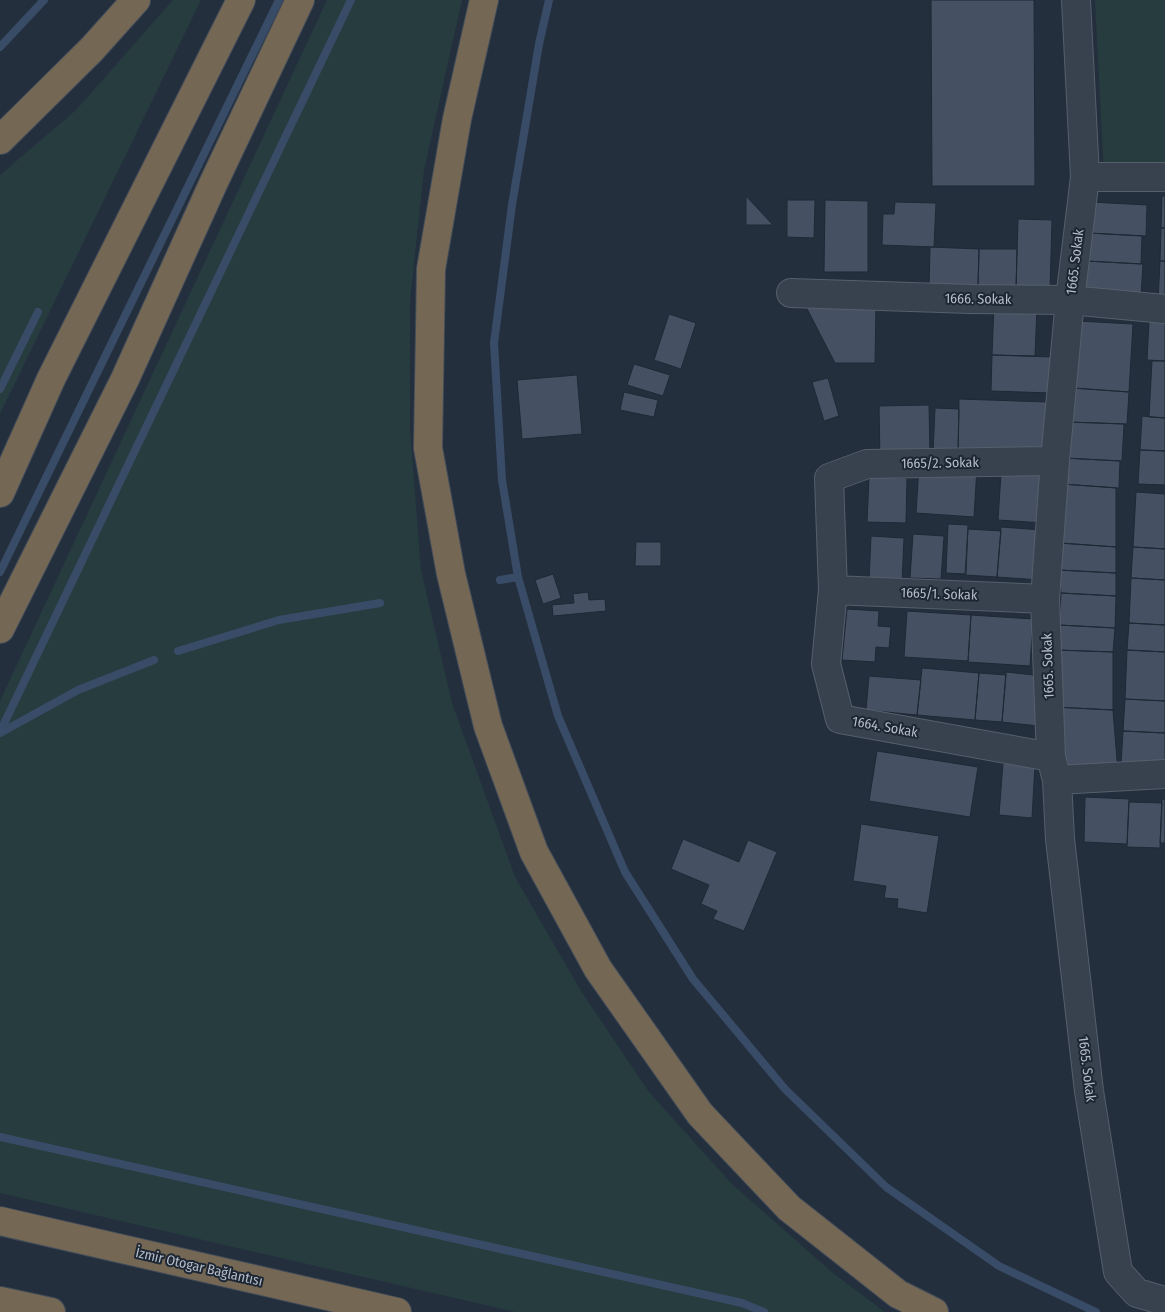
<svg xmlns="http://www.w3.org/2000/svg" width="1165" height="1312" viewBox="0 0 1165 1312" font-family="'Fira Sans Condensed',sans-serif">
<rect width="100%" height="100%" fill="#242f3e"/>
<!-- green -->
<path fill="#263c3f" d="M173 0H201L0 414V175L76 110Z
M327 0H462L424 170 410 301V430L421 570 452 703 515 877 581 991 649 1092 732 1184 833 1273 885 1312H515L0 1193V701Z
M1095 0H1165V171L1104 174Z"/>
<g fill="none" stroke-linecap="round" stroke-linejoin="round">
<!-- stream -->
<path stroke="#394c67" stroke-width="8" d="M549 0 539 44 512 205 494 343 502 480 518 577 558 716 625 872 693 979 785 1089 886 1187 999 1266 1096 1312
M0 47 44 0
M0 389 38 312
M0 572 279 0
M500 580 518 577
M178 651 279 620 380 603
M0 732 351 0
M0 733 78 690 154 660
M0 1137 742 1303 764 1312"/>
</g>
<!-- building -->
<path fill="#455162" stroke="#1f2835" d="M931 0H1034L1035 186H932Z
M746 196 773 225H746Z
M1162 196H1165V228H1161Z
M787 200H815L814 238 787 237Z
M825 200 868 201V272H824Z
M895 202 936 203 934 247 882 245 883 214H894Z
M1090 202 1147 205 1146 236 1088 233Z
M1018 219 1052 220 1050 291 1016 290Z
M1161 228H1165V261H1160Z
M1088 233 1142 236 1141 264 1086 261Z
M930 247 979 249 978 289 929 288Z
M979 249H1017L1016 290 978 289Z
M1086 261 1143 264 1141 297 1085 295Z
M1160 261H1165V301H1158Z
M803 301 876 302 875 363H835Z
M994 305 1037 306 1035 356 992 355Z
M669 314 696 323 681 369 654 360Z
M1077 321 1133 324 1129 392 1073 388Z
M1149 321 1165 322V361L1147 360Z
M992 355 1052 357 1051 393 991 391Z
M1152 361H1165V418L1149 417Z
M634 364 670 375 663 396 627 385Z
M577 375 582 434 522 439 517 380Z
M828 378 839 416 824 421 812 382Z
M1073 388 1129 392 1127 424 1068 422Z
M624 392 658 400 654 417 620 410Z
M959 399 1047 402 1045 456 958 453Z
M929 405 930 458 880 459 879 406Z
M935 408 959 409 958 453H933Z
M1142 416 1165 418V451L1140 450Z
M1068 422 1124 424 1122 461 1064 458Z
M1140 450 1165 451V485L1138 484Z
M1064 458 1120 461 1119 488 1062 484Z
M919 465 977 468 974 517 916 513Z
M1001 473 1047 476 1044 523 998 520Z
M869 477 907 478 906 523 867 522Z
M1062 484 1116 488V547L1060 543Z
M1136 492 1165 494V549L1133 547Z
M948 524 968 525 966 574 946 573Z
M1001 527 1043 530 1040 580 997 577Z
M968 529 1001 531 997 577 965 575Z
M913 534 944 536 941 579 910 578Z
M871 536 904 538 902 584 869 582Z
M636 542H661V566H635Z
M1060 543 1116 547V573L1059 570Z
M1133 547 1165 549V580L1131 578Z
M1059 570 1116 573V596L1061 593Z
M553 574 561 598 543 604 535 580Z
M1131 578 1165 580V625L1129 623Z
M588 592 589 600 605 599 606 611 553 616 552 605 574 603 573 594Z
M1061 593 1116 596 1115 628 1059 625Z
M847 609 879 611 878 626 891 627 889 648 876 647 875 662 842 660Z
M907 611 971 615 968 661 904 657Z
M971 615 1033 619 1030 666 968 662Z
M1129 623 1165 625V652L1127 650Z
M1059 625 1115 628 1113 652 1057 650Z
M1057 650 1113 652V710L1054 707Z
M1127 650 1165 652V701L1125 699Z
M922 668 979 673 975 720 917 715Z
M1006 672 1043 676 1038 726 1002 722Z
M979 673 1006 675 1002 722 975 720Z
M869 676 921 680 917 715 866 710Z
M1125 699 1165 701V733L1123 731Z
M1054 707 1113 710 1118 772 1060 770Z
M1123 731 1165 733V767L1121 764Z
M877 751 978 767 970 817 869 801Z
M1003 763 1035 765 1032 818 999 815Z
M1085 797 1129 799 1127 844 1084 842Z
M1162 799H1165V843H1160Z
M1129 802 1162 803 1160 848 1127 847Z
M861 824 939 836 927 913 897 908 898 899 884 898 886 886 853 881Z
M683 839 739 862 748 840 777 852 744 931 713 919 717 911 701 904 709 885 671 869Z"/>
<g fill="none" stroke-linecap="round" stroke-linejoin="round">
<defs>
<path id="minor" d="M1076 0 1085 177 1070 300 1055 461 1045 599 1051 757 1057 780 1060 839 1089 1091 1118 1272 1137 1293 1165 1301
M1085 177H1165
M791 293 971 299 1070 300 1165 309
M833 590 1045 599
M1051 757 840 719 826 664 833 590 829 478 867 464 1055 461
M1057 780 1165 774"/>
<path id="motorway" d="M484 0 457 119 431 269 428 448 451 574 488 726 534 852 598 969 700 1114 789 1208 898 1294 934 1312
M0 140 92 49 136 0
M0 493 51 379 241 0
M0 629 125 379 213 184 300 0
M0 1221 397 1312
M0 1301 51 1312"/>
</defs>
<!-- minor casing -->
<use href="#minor" stroke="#565f6c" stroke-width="30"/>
<!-- motorway casing -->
<use href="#motorway" stroke="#434c59" stroke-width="30"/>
<!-- minor -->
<use href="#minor" stroke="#38414e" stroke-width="28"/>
<!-- motorway -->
<use href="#motorway" stroke="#746855" stroke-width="28"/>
</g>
<g text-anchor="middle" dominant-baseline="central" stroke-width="4" stroke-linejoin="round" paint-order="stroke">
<!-- street labels -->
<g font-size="14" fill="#b4bcc9" stroke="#1d2633">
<text transform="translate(1075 262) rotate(-83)">1665. Sokak</text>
<text transform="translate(978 299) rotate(1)">1666. Sokak</text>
<text transform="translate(940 463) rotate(-1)">1665/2. Sokak</text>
<text transform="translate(939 594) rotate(2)">1665/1. Sokak</text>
<text transform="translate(1048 666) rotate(-92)">1665. Sokak</text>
<text transform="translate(885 727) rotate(10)">1664. Sokak</text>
<text transform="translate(1087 1069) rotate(83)">1665. Sokak</text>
<text transform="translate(199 1267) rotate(13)">İzmir Otogar Bağlantısı</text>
</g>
</g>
</svg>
